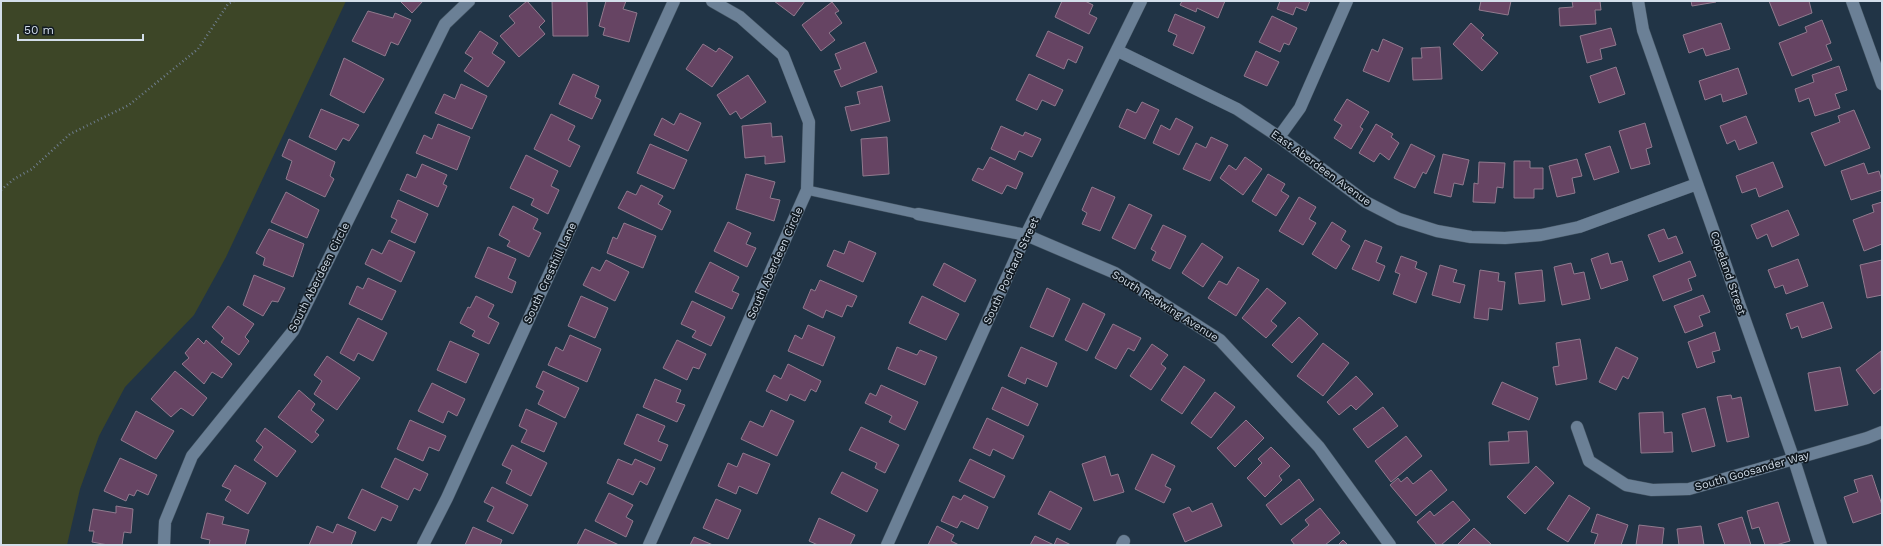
<svg xmlns="http://www.w3.org/2000/svg" width="1883" height="546" viewBox="0 0 1883 546" font-family="'Work Sans',sans-serif">
<rect width="100%" height="100%" fill="#213446"/>
<!-- green -->
<path fill="#3d4627" d="M1 1H346L226 257 194 315 125 387 99 436 80 489 67 545H1Z"/>
<!-- building -->
<path fill="#664463" stroke="#917a8e" d="M400 1H423L412 13Z
M527 1 545 21 539 27 545 34 519 57 500 36 515 23 509 16Z
M552 1H587L588 36H553Z
M606 1H626L623 9 637 13 629 42 603 35 605 28 599 26Z
M774 1H805L794 16Z
M1062 1H1085L1093 5 1089 14 1097 18 1089 34 1055 17Z
M1182 1H1225L1218 18 1197 8 1196 12 1180 5Z
M1280 1H1310L1306 11 1296 7 1293 15 1277 9Z
M1481 1H1511L1508 15 1479 10Z
M1572 1H1600L1601 10H1595L1596 24 1560 26 1559 8 1573 7Z
M1691 1H1715L1716 2 1692 6Z
M1769 1H1809L1812 13 1779 26Z
M832 2 839 11 835 13 842 23 829 33 835 40 821 51 802 25Z
M368 11 393 18 395 13 411 20 398 45 391 42 385 56 352 41Z
M1175 14 1205 27 1193 54 1173 45 1177 35 1168 31Z
M1272 16 1297 28 1289 45 1284 43 1280 52 1259 42Z
M1822 20 1831 43 1826 45 1832 60 1792 76 1779 43 1807 32 1805 27Z
M1471 23 1484 35 1481 38 1498 53 1482 71 1453 44Z
M1721 23 1730 49 1706 56 1703 48 1689 53 1683 35Z
M1611 28 1616 45 1600 49 1602 59 1587 63 1580 36Z
M480 31 498 43 492 53 505 62 488 87 464 71 473 58 465 53Z
M1048 31 1083 47 1076 63 1068 59 1064 69 1036 56Z
M1383 39 1403 48 1389 82 1363 71 1372 49 1378 52Z
M865 42 877 72 841 87 834 71 841 69 835 54Z
M703 44 716 52 719 48 733 57 712 87 686 69Z
M1440 47 1442 79 1413 80 1412 58H1422L1421 48Z
M1256 51 1279 62 1267 86 1244 76Z
M344 58 384 79 364 113 330 95Z
M1839 66 1847 90 1835 94 1840 108 1815 116 1809 98 1799 102 1795 89 1814 82 1812 75Z
M1616 67 1625 94 1599 103 1590 76Z
M1738 68 1747 94 1723 102 1721 94 1705 100 1699 81Z
M573 74 599 86 595 97 601 100 592 119 559 104Z
M1029 74 1063 90 1055 106 1042 100 1037 110 1016 100Z
M748 75 766 102 741 119 736 111 730 115 717 95Z
M461 84 487 96 472 129 435 113 444 94 455 99Z
M882 86 890 121 851 131 845 107 860 104 857 92Z
M1347 99 1369 112 1360 127 1363 129 1351 149 1334 138 1342 125 1334 120Z
M1142 102 1159 110 1145 139 1119 127 1127 109 1136 113Z
M321 109 359 125 349 141 343 138 336 150 309 137Z
M1854 110 1870 148 1825 166 1811 133 1840 122 1838 116Z
M680 113 701 123 688 151 654 135 662 118 674 125Z
M551 114 575 126 568 140 580 146 570 167 534 149Z
M1746 116 1757 143 1739 150 1735 140 1727 144 1720 126Z
M1176 118 1193 127 1179 155 1153 143 1161 125 1170 130Z
M771 123 772 137 782 136 785 162 765 164V156L745 158 742 126Z
M1645 123 1652 147 1646 149 1650 164 1631 169 1619 131Z
M438 124 470 137 457 170 416 153 424 135 432 139Z
M1376 124 1393 134 1391 137 1399 143 1389 160 1380 153 1374 162 1359 153Z
M1001 126 1023 136 1025 132 1041 139 1032 157 1019 151 1015 160 991 149Z
M887 137 889 174 863 176 861 139Z
M1211 137 1228 145 1210 181 1183 169 1196 143 1206 148Z
M289 139 335 162 330 176 334 179 325 197 286 179 292 161 282 156Z
M650 144 687 160 674 189 637 173Z
M1411 144 1435 156 1426 174 1423 172 1415 188 1394 178Z
M1610 146 1619 172 1594 180 1585 154Z
M1443 154 1469 160 1463 185 1454 183 1451 197 1434 193Z
M526 155 558 171 551 186 559 190 548 214 531 205 534 199 510 188Z
M990 157 1023 173 1016 189 1007 185 1002 194 972 180 978 168 983 170Z
M1245 157 1262 169 1243 195 1220 178 1229 165 1236 170Z
M1577 159 1582 176 1572 178 1575 193 1557 197 1549 166Z
M1514 161H1530V168H1543V189H1534V198H1514Z
M1479 162 1505 163 1503 188 1497 187 1495 203 1473 202 1474 183 1478 184Z
M1773 162 1783 187 1759 197 1756 188 1742 193 1736 176Z
M1864 163 1868 174 1879 171 1882 181V190L1851 200 1841 171Z
M422 164 447 175 443 184 447 186 438 207 400 190 407 174 416 178Z
M746 174 775 182 770 198 780 200 774 221 736 209Z
M1268 174 1285 184 1281 191 1289 196 1276 216 1252 201Z
M641 185 663 196 658 204 671 211 662 230 618 208 627 191 636 195Z
M1092 187 1115 197 1100 231 1082 224 1087 213 1082 210Z
M286 192 319 210 307 238 271 222Z
M1299 197 1316 207 1309 219 1316 223 1303 245 1279 231Z
M398 200 428 214 415 243 391 232 397 220 391 217Z
M1882 202V244L1864 251 1853 220 1874 212 1872 205Z
M1129 204 1152 215 1135 249 1112 238Z
M513 206 538 219 533 229 541 233 529 257 507 246 510 241 499 235Z
M1788 210 1799 235 1772 247 1767 234 1757 239 1751 225Z
M728 222 751 233 746 244 756 248 747 267 714 251Z
M1332 222 1346 231 1341 240 1350 246 1336 269 1312 254Z
M624 223 656 236 643 268 607 253 613 237 617 239Z
M1163 225 1186 236 1170 269 1152 260 1156 252 1151 249Z
M269 229 304 244 293 277 263 265 265 258 256 253Z
M1664 229 1668 239 1676 236 1683 253 1659 262 1648 235Z
M389 240 415 252 401 282 365 264 372 249 382 254Z
M1365 240 1382 247 1376 262 1385 266 1379 281 1352 269Z
M849 241 876 253 863 282 827 266 834 250 844 254Z
M1202 243 1223 257 1203 287 1182 273Z
M488 247 516 259 508 278 516 282 512 293 475 277Z
M1608 253 1611 264 1622 261 1628 280 1601 289 1591 259Z
M1401 256 1417 262 1415 268 1427 273 1416 303 1393 294 1400 274 1395 272Z
M1798 259 1808 286 1786 294 1783 285 1775 288 1768 270Z
M606 260 629 272 615 301 583 285 592 267 600 271Z
M1882 260V295L1867 298 1860 265Z
M1690 261 1696 276 1688 279 1692 290 1663 301 1653 276Z
M710 262 739 277 732 291 739 294 732 309 695 292Z
M944 263 976 280 965 302 933 285Z
M1571 263 1574 274 1584 272 1590 299 1562 305 1554 267Z
M1440 265 1457 270 1453 282 1465 285 1460 303 1432 295Z
M1238 267 1259 280 1236 316 1208 298 1219 281 1227 285Z
M1480 270 1499 273 1498 281 1505 282 1502 310 1489 308 1488 320 1474 318Z
M1542 270 1545 301 1519 304 1515 273Z
M254 275 285 288 278 302 272 301 263 316 243 305Z
M368 278 396 291 382 320 349 304 357 286 363 289Z
M820 280 857 296 852 307 847 305 842 317 826 310 823 318 803 308 811 289 815 291Z
M1047 288 1070 299 1053 337 1030 327Z
M1267 288 1286 303 1271 321 1277 326 1266 338 1242 318Z
M1703 295 1710 312 1699 316 1703 326 1685 333 1674 306Z
M476 296 494 305 488 317 499 323 489 344 472 336 475 331 460 323 468 307 470 308Z
M581 296 608 308 595 338 568 326Z
M922 296 959 314 946 340 909 323Z
M692 301 725 317 711 346 692 337 696 331 681 324Z
M1823 302 1832 328 1802 338 1798 326 1791 329 1786 314Z
M1083 303 1105 314 1087 351 1065 340Z
M228 306 254 324 245 337 249 341 239 355 221 342 224 338 212 327Z
M1299 317 1318 334 1292 363 1272 345Z
M358 318 387 333 373 361 358 353 354 361 340 353Z
M1113 324 1141 338 1134 351 1128 348 1116 369 1095 358Z
M808 325 835 337 823 366 788 351 795 335 802 339Z
M1715 332 1720 350 1712 352 1715 362 1697 368 1688 342Z
M570 335 601 349 587 382 548 365 556 347 563 351Z
M198 338 204 344 206 340 232 364 222 378 212 372 204 384 182 364 189 358 185 353Z
M1580 339 1587 379 1556 385 1553 367 1559 366 1556 343Z
M677 340 706 354 699 369 693 367 687 380 663 368Z
M450 341 479 354 466 383 437 370Z
M1323 343 1349 363 1323 396 1297 376Z
M1152 344 1168 355 1161 364 1166 368 1151 390 1130 376Z
M897 347 917 355 920 350 937 357 925 385 888 369Z
M1021 347 1057 363 1047 387 1027 378 1025 384 1008 376Z
M1616 347 1638 358 1628 379 1623 376 1616 390 1599 382Z
M1881 351 1882 388 1874 394 1856 370Z
M327 356 360 378 337 410 314 394 322 381 314 375Z
M788 364 821 381 816 392 811 389 805 401 790 394 787 401 766 391 774 375 781 379Z
M1184 366 1205 380 1182 414 1161 400Z
M1840 367 1848 405 1815 411 1808 373Z
M175 371 207 398 193 416 181 408 171 417 151 399Z
M543 371 579 388 565 418 538 404 544 391 536 387Z
M1356 376 1373 394 1356 410 1351 405 1339 415 1327 402Z
M655 379 681 390 676 402 685 405 677 422 643 407Z
M1502 382 1538 398 1529 420 1492 404Z
M432 383 465 399 457 416 448 411 443 423 418 411Z
M881 385 918 402 905 430 889 422 892 416 865 403 870 393 876 396Z
M1002 387 1038 404 1028 426 992 409Z
M299 390 315 404 311 410 324 420 315 432 319 435 312 443 278 417Z
M1215 392 1235 407 1211 438 1191 423Z
M1731 395 1732 399 1741 397 1749 437 1727 442 1717 397Z
M1383 407 1398 426 1368 448 1353 429Z
M1705 408 1715 446 1692 452 1682 414Z
M526 409 557 423 544 452 521 442 527 430 519 426Z
M771 410 794 421 777 456 741 439 750 421 763 427Z
M136 411 174 431 156 459 121 440Z
M1663 412 1664 433 1672 432 1673 452 1641 453 1639 413Z
M637 414 665 426 658 441 668 445 661 461 624 444Z
M987 418 1024 436 1013 459 993 449 990 456 973 448Z
M410 420 446 436 439 451 429 447 423 461 397 449Z
M1246 420 1264 438 1235 467 1217 448Z
M861 427 899 445 885 473 875 468 877 463 849 450Z
M265 428 296 451 277 477 254 460 263 447 256 441Z
M1527 431 1529 463 1490 465 1489 442 1509 441 1508 432Z
M1406 436 1422 456 1391 482 1375 461Z
M512 445 547 463 531 496 506 483 512 470 502 465Z
M1271 447 1290 466 1279 476 1282 480 1265 497 1247 478 1262 463 1258 459Z
M743 453 770 464 757 494 739 486 736 494 718 486 728 463 737 467Z
M1152 454 1175 466 1165 486 1171 489 1164 503 1135 489Z
M1105 456 1111 476 1118 474 1124 492 1094 501 1082 464Z
M120 458 157 475 148 495 137 490 134 496 129 494 126 501 104 491Z
M395 458 428 474 420 491 414 488 408 500 381 487Z
M618 459 632 465 635 459 655 468 647 485 640 481 633 495 607 483Z
M970 459 1005 476 994 498 959 481Z
M235 465 266 483 248 514 225 500 231 490 222 486Z
M1536 466 1554 483 1525 514 1507 497Z
M1431 470 1447 490 1416 516 1390 485 1398 478 1401 482 1407 477 1413 484Z
M842 472 878 490 867 512 831 493Z
M1872 475 1882 505V513L1853 523 1844 497 1858 492 1854 480Z
M1299 479 1314 500 1281 525 1266 505Z
M492 487 528 505 513 534 487 521 494 507 484 502Z
M362 489 398 506 391 521 382 517 375 531 348 518Z
M1050 491 1082 508 1070 530 1038 514Z
M609 493 633 505 626 517 633 521 626 537 595 521Z
M964 495 988 507 978 529 961 521 957 528 941 521 953 496 961 500Z
M1569 495 1590 508 1568 542 1547 529Z
M716 499 741 510 728 539 703 528Z
M1453 501 1470 520 1441 545H1437L1417 522 1430 511 1434 516Z
M1778 502 1790 541 1776 545H1765L1759 527 1752 529 1747 511Z
M1212 503 1222 526 1185 542 1173 514 1189 507 1192 512Z
M116 506 133 509 131 533 124 532 122 545H108L92 542 94 531H89L93 509 116 513Z
M1320 508 1340 533 1325 545H1295L1291 540 1309 525 1305 520Z
M207 513 224 517 222 524 249 530 245 545H209L210 540 201 538Z
M1597 514 1628 525 1621 545H1594L1598 534 1591 532Z
M1742 517 1751 545H1725L1718 524Z
M819 518 855 535 850 545H818L809 541Z
M337 524 356 532 351 545H309L317 526 333 533Z
M1639 525 1664 528 1662 545H1636Z
M937 526 954 535 951 541 959 545H928Z
M1701 526 1704 545H1679L1677 529Z
M473 527 502 540 500 545H465Z
M1474 528 1492 545H1457Z
M585 529 619 545H577Z
M1035 536 1054 545H1030Z
M694 537 713 545H690Z
M1057 538 1071 545H1054Z
M1343 540 1348 545H1338Z"/>
<g fill="none" stroke-linecap="round" stroke-linejoin="round">
<defs>
<path id="lane" d="M807 190 918 214"/>
<path id="street" d="M1638 1 1643 30 1794 460 1821 545
M1852 1 1882 84
M1118 51 1237 109 1279 137 1366 202 1399 219 1437 231 1471 237 1505 238 1541 235 1579 227 1697 184
M1279 137 1300 108 1347 1
M918 214 1026 235 1115 273 1220 340 1319 447 1390 545
M1577 427 1589 461 1626 485 1652 490 1689 489 1867 438 1882 432
M164 545 165 522 192 456 293 331 445 24 469 1
M423 545 447 498 674 1
M649 545 807 190 809 122 783 55 740 17 712 1
M887 545 1026 235 1141 1
M1122 545 1124 541"/>
</defs>
<!-- lane casing -->
<use href="#lane" stroke="#425261" stroke-width="10"/>
<!-- street casing -->
<use href="#street" stroke="#425261" stroke-width="13"/>
<!-- path -->
<path stroke="#6f7e8e" stroke-width="2.5" stroke-dasharray="1 3" stroke-linecap="butt" d="M1 190 14 179 32 169 70 134 129 105 198 49 228 4 234 1"/>
<!-- lane -->
<use href="#lane" stroke="#6b8096" stroke-width="9"/>
<!-- street -->
<use href="#street" stroke="#6b8096" stroke-width="12"/>
</g>
<g text-anchor="middle" dominant-baseline="central" stroke-width="3.5" stroke-linejoin="round" paint-order="stroke">
<!-- street labels -->
<g font-size="11" fill="#d3deea" stroke="#121b23">
<text transform="translate(1321 168) rotate(36)">East Aberdeen Avenue</text>
<text transform="translate(775 263) rotate(-66)">South Aberdeen Circle</text>
<text transform="translate(1011 271) rotate(-65)">South Pochard Street</text>
<text transform="translate(550 273) rotate(-65)">South Cresthill Lane</text>
<text transform="translate(1728 273) rotate(71)">Copeland Street</text>
<text transform="translate(319 277) rotate(-63)">South Aberdeen Circle</text>
<text transform="translate(1165 306) rotate(32)">South Redwing Avenue</text>
<text transform="translate(1752 471) rotate(-16)">South Goosander Way</text>
</g>
</g>
<!-- border -->
<rect width="1883" height="546" fill="none" stroke="#d3deea" stroke-width="4"/>
<!-- scale -->
<path d="M18 34v6h125v-6" fill="none" stroke="#d3deea" stroke-width="2"/>
<text x="24" y="34" font-size="12" fill="#d3deea" stroke="#121b23" stroke-width="3" paint-order="stroke">50 m</text>
</svg>
